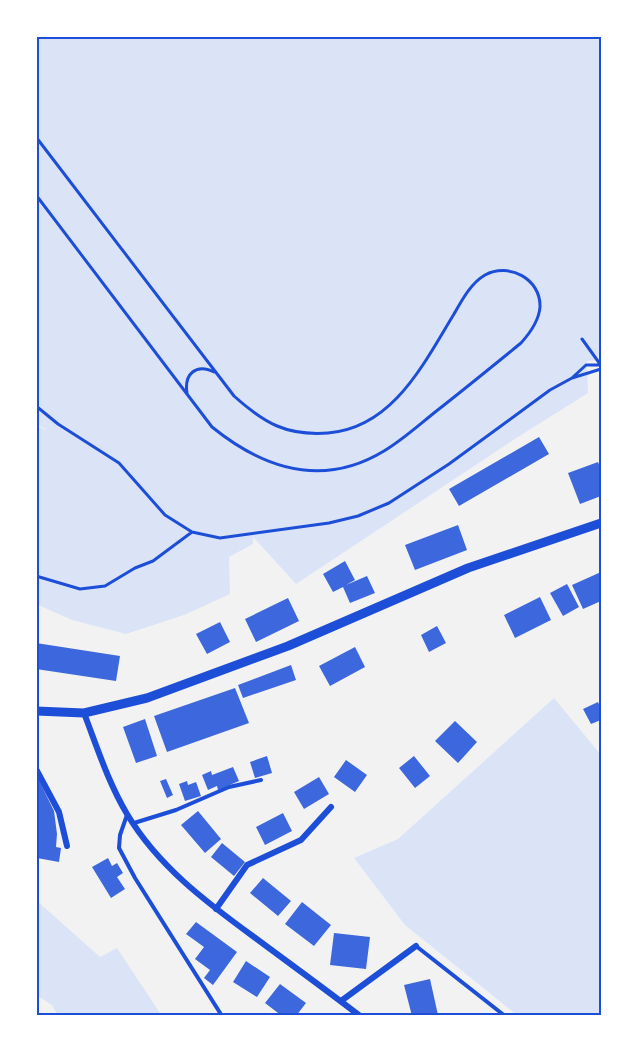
<svg xmlns="http://www.w3.org/2000/svg" width="637" height="1052" viewBox="0 0 637 1052" font-family="'Noto Sans',sans-serif">
<rect width="100%" height="100%" fill="#f2f2f2"/>
<!-- green -->
<path fill="#dbe4f7" d="M36 36H601V360L587 361 588 393 518 437 296 584 253 537V544L229 557 230 594 184 615 126 634 72 620 36 604V426L47 430 36 424Z
M554 698 601 755V1016H518L405 925 354 858 398 839Z
M36 900 100 957 117 948 162 1016H58L52 1005 36 995Z"/>
<!-- building -->
<path fill="#3d67dc" d="M539 437 549 454 459 506 449 489Z
M598 462 601 470V496L580 504 568 473Z
M458 525 467 550 415 570 405 545Z
M345 561 355 580 346 585 367 576 375 593 350 603 343 587 333 592 323 574Z
M601 572V601L583 609 572 585Z
M567 584 579 607 563 616 550 593Z
M540 597 551 620 515 638 504 615Z
M288 598 299 621 256 642 245 619Z
M220 622 230 642 207 654 196 634Z
M437 626 446 643 429 652 421 635Z
M36 643 120 656 116 681 36 669Z
M355 647 365 667 330 686 319 666Z
M291 665 296 680 243 698 238 685Z
M235 688 249 723 167 752 154 716Z
M598 702 601 709V720L591 724 583 709Z
M145 719 157 756 136 763 123 727Z
M455 721 477 742 458 763 435 741Z
M267 756 272 773 255 778 250 762Z
M414 756 430 776 415 788 399 768Z
M346 760 367 775 355 792 334 777Z
M233 767 239 781 218 790 217 786 208 790 202 775 211 771 212 775Z
M36 774 54 811 57 834 56 847 61 848 59 862 37 858 39 844H36Z
M319 777 329 794 304 809 294 792Z
M166 779 173 795 167 798 160 781Z
M187 781 188 785 196 782 201 796 185 801 179 784Z
M198 811 221 839 205 853 181 825Z
M283 813 292 831 265 845 256 827Z
M222 843 245 862 234 876 211 857Z
M108 858 112 866 117 863 123 873 117 877 125 889 111 898 92 867Z
M263 878 291 901 278 916 250 893Z
M302 902 331 925 314 946 285 924Z
M196 922 237 952 213 985 204 978 210 970 195 959 204 947 186 934Z
M334 933 370 937 366 969 330 965Z
M246 961 270 977 257 997 233 982Z
M430 979 438 1015 412 1016 404 985Z
M280 984 306 1003 296 1016H282L265 1003Z"/>
<g fill="none" stroke-linecap="round" stroke-linejoin="round">
<!-- path -->
<path stroke="#1d4ed8" stroke-width="3" d="M36 137 234 396C264 423 286 436 328 433 393 428 424 363 454 314 462 300 471 283 485 275 509 262 541 279 540 307 539 321 530 333 521 343 494 365 467 387 439 409 421 423 404 439 384 451 323 488 264 469 212 427L36 195
M582 339 600 364
M573 377 586 365H600
M187 393C184 374 196 363 214 372
M36 406 58 424 119 463 165 515 192 532 220 538 329 523 358 516 389 503 449 464 550 390 572 378 601 369
M36 576 80 589 105 586 135 568 153 561 192 532"/>
<!-- service -->
<path stroke="#1d4ed8" stroke-width="4" d="M127 815 120 835 119 848 135 878 222 1016
M134 823 176 810 229 787 261 780
M416 946 505 1016"/>
<!-- minor -->
<path stroke="#1d4ed8" stroke-width="6" d="M84 713C97 747 108 782 127 814 158 866 206 902 254 937 289 963 325 989 360 1016
M36 769 59 812 67 846
M216 909 247 865 301 840 331 807
M341 1001 416 946"/>
<!-- tertiary -->
<path stroke="#1d4ed8" stroke-width="9" d="M36 711 84 713 147 698 288 646 468 568 601 523"/>
</g>
<!-- border -->
<rect width="637" height="1052" fill="none" stroke="#ffffff" stroke-width="75"/>
<rect x="38" y="38" width="562" height="976" fill="none" stroke="#1d4ed8" stroke-width="2"/>
</svg>
